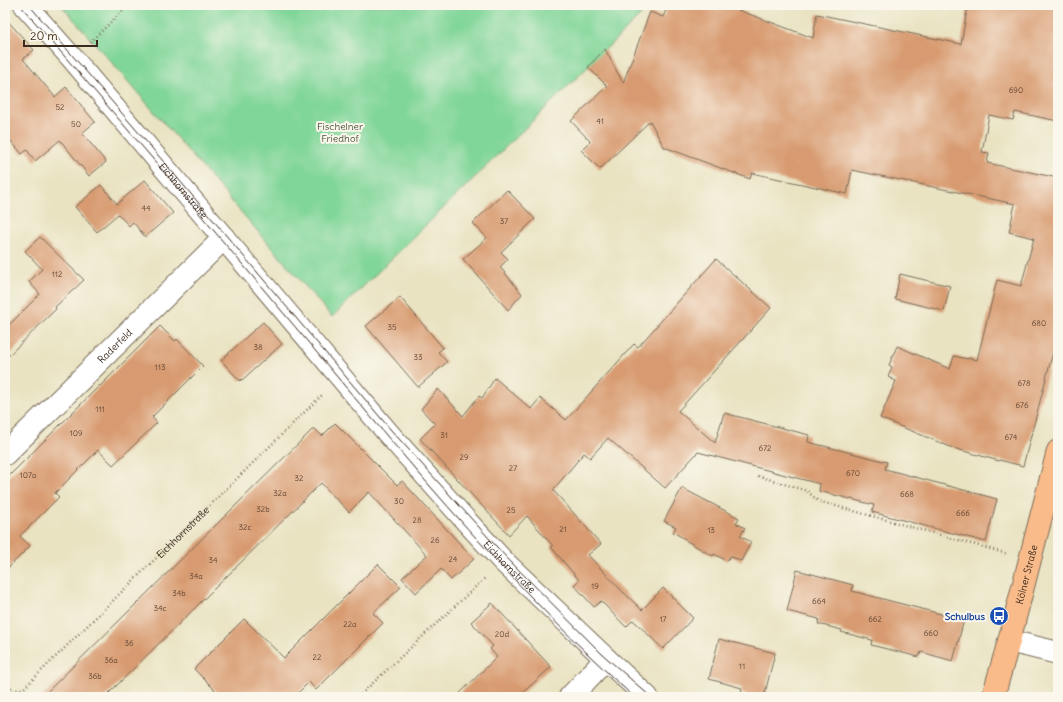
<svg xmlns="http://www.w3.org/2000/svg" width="1063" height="702" viewBox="0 0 1063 702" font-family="Delius,sans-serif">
<rect width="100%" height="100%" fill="#fbf7ec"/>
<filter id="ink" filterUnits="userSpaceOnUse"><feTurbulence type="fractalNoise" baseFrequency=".025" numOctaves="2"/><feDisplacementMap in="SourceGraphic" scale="8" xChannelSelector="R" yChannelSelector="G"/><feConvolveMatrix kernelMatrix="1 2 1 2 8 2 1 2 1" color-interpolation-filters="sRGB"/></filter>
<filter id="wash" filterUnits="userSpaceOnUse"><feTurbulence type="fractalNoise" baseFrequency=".012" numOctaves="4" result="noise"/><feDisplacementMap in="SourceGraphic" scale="16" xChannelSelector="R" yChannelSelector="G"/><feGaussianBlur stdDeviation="0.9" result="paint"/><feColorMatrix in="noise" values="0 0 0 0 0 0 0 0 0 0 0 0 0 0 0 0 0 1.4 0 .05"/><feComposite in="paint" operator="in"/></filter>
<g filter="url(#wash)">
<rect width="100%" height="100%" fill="#e9e3c2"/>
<!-- green -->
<path fill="#80d699" stroke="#5e805c" d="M61 5H651L332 317 92 40Z"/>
<g id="blocks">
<!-- building -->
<path fill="#d89b71" d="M668 5H725L813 38 817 14 961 44 968 5H1058V121L1015 112 1013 120 989 115 982 152 989 153 987 163 1058 178V333L1023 466 999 460V461L953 448 880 418 896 381 888 377 892 367 889 365 897 346 950 369 954 356 968 359V358L977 360 997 280 1021 286 1034 238 1009 232 1015 204 852 170 847 194 752 173 750 179 664 147 650 121 600 169 581 150 590 141 571 121 607 86 588 67 605 49 623 83 650 12 663 17Z
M5 18 34 50 23 59 55 97 66 87 95 122 82 133 106 162 89 176 60 140 35 161 27 150 22 154 5 134Z
M145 180 173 213 145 237 133 222 129 226 118 214 97 232 75 207 101 185 117 204Z
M507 190 535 219 501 252 508 259 500 267 522 294 508 310 463 259 487 238 473 223Z
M40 237 84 280 55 307 56 309 5 359V329L40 294 29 282 42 269 25 251Z
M716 259 771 308 678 411 715 443 724 413 809 435 808 442 887 462 885 469 997 499 986 542 872 512 874 505 819 491 820 484 698 452 665 488 608 438 590 458 584 453 553 490 601 544 588 555 621 590 642 610 663 588 693 618 663 649 633 620 626 627 601 601 594 607 574 585 579 580 551 547 553 546 527 516 509 535 420 439 435 424 421 409 438 389 463 416 479 396 482 398 495 378 531 409 540 398 566 420 634 344 638 347Z
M900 274 950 286 944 311 895 299Z
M400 297 443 348 438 352 447 362 418 387 366 326Z
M263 322 282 344 242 380 241 379 240 381 221 360Z
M160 326 175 341 177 339 203 366 152 417 157 423 113 465 98 450 55 493 59 497 20 536 30 546 5 571V480L100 385V386Z
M335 423 397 485 402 481 474 559 451 580 441 569 416 593 402 578 427 555 369 492 349 512 321 483 105 697H42L314 428 322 436Z
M682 488 739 518 736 523 745 528 740 536 751 542 741 561 730 556 727 561 714 554 713 556 685 540V539L673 532 676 527 664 521Z
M378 564 401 587 373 613 383 623 316 690 309 682 294 697H222L194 669 244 619 284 658Z
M797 570 853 585 852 591 964 620 953 661 921 652 919 657 871 645 872 640 841 632 842 630 818 624 819 619 787 611Z
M492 603 551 667 518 697H456L497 657 490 649 493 646 471 622Z
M719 639 775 653 764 697H757L741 693 742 688 709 679Z"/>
</g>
</g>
<g filter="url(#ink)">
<use href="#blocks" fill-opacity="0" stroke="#786b57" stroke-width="1"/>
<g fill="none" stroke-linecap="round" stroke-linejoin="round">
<defs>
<g id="minor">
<path id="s2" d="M25 5 72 58 388 433 468 523 503 561 606 659 647 697"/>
<path id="s3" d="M5 454 224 238"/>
<path d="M1009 641 1058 653"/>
<path d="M570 697 606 659"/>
</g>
<g id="major">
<path id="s4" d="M993 697 1009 641 1058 451"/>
</g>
</defs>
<!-- minor casing -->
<use href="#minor" stroke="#786b57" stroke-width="24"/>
<!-- major casing -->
<use href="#major" stroke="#786b57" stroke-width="24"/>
<!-- path -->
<g stroke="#786b57" stroke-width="2.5" stroke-dasharray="1 3" stroke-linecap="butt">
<path d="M90 42 129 5"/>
<path d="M758 476 807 491 818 501 1008 554"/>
<path d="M5 677 13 691"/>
<path id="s1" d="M5 693 24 688 323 394"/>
<path d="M5 696 6 697"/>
<path d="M358 697 486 577"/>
</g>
<!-- minor -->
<use href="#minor" stroke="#fff" stroke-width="22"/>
<!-- major -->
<use href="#major" stroke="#fabb8b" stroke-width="22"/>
<!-- tram -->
<path stroke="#3b2a1e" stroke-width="1" d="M20 5C119 118 216 233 313 348 414 469 517 592 634 697
M29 5 163 161 391 430 506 557 601 653 651 697"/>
</g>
</g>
<!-- icons -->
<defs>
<symbol id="bus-disc" viewBox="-11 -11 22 22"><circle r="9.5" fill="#1a4fb4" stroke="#fbf7ec"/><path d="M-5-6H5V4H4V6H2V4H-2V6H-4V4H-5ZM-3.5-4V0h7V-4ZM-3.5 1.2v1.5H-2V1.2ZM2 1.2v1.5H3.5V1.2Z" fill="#fff"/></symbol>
</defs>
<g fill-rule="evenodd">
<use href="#bus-disc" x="988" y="605" width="22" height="22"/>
</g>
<g text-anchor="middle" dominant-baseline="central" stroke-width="4" stroke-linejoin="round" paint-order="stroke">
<!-- number labels -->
<g font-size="8" fill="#624633">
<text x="1016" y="90">690</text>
<text x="60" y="107">52</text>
<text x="600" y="121">41</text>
<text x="76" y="124">50</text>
<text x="146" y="208">44</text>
<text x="504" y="221">37</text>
<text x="57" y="274">112</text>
<text x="1039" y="323">680</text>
<text x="392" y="327">35</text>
<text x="258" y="347">38</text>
<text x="418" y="357">33</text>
<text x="160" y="367">113</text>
<text x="1024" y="383">678</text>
<text x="1022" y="405">676</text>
<text x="100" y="409">111</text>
<text x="76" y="433">109</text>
<text x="444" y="435">31</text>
<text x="1011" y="437">674</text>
<text x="765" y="448">672</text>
<text x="464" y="457">29</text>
<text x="513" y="468">27</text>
<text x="853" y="473">670</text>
<text x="28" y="475">107a</text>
<text x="299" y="478">32</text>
<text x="280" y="493">32a</text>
<text x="907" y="494">668</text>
<text x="399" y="501">30</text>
<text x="263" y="509">32b</text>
<text x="511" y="510">25</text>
<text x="963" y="513">666</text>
<text x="417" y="520">28</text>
<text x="245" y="527">32c</text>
<text x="563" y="529">21</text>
<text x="711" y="530">13</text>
<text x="435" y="540">26</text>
<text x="453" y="559">24</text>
<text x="213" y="560">34</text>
<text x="196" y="576">34a</text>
<text x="595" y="586">19</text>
<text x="179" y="593">34b</text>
<text x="819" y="601">664</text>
<text x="160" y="608">34c</text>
<text x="663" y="619">17</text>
<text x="875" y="619">662</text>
<text x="350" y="624">22a</text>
<text x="931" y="633">660</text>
<text x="502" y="634">20d</text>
<text x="129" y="643">36</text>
<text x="317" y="657">22</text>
<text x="111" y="660">36a</text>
<text x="742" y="666">11</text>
<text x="95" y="676">36b</text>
</g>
<!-- park labels -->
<g font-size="10" fill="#4c553d" stroke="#fbf7ec">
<text x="340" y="126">Fischelner<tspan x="340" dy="12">Friedhof</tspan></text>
</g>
<!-- street labels -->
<g font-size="10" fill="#3b2a1e" stroke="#fbf7ec">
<text stroke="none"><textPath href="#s2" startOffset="244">Eichhornstraße</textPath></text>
<text stroke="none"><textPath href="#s3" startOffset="154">Raderfeld</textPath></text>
<text stroke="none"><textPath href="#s1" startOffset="242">Eichhornstraße</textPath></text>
<text stroke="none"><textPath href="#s2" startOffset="742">Eichhornstraße</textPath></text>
<text stroke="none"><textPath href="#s4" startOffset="127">Kölner Straße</textPath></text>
</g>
<!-- transit labels -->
<g font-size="10" font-weight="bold" fill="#164399" stroke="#fbf7ec" text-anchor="end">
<text x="985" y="616">Schulbus</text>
</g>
</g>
<!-- margin -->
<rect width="1063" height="702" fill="none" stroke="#fbf7ec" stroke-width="20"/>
<!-- scale -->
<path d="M24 40v6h73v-6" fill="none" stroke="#3b2a1e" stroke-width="2"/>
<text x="30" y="40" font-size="12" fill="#3b2a1e" stroke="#fbf7ec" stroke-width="3" paint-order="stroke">20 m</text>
</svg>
